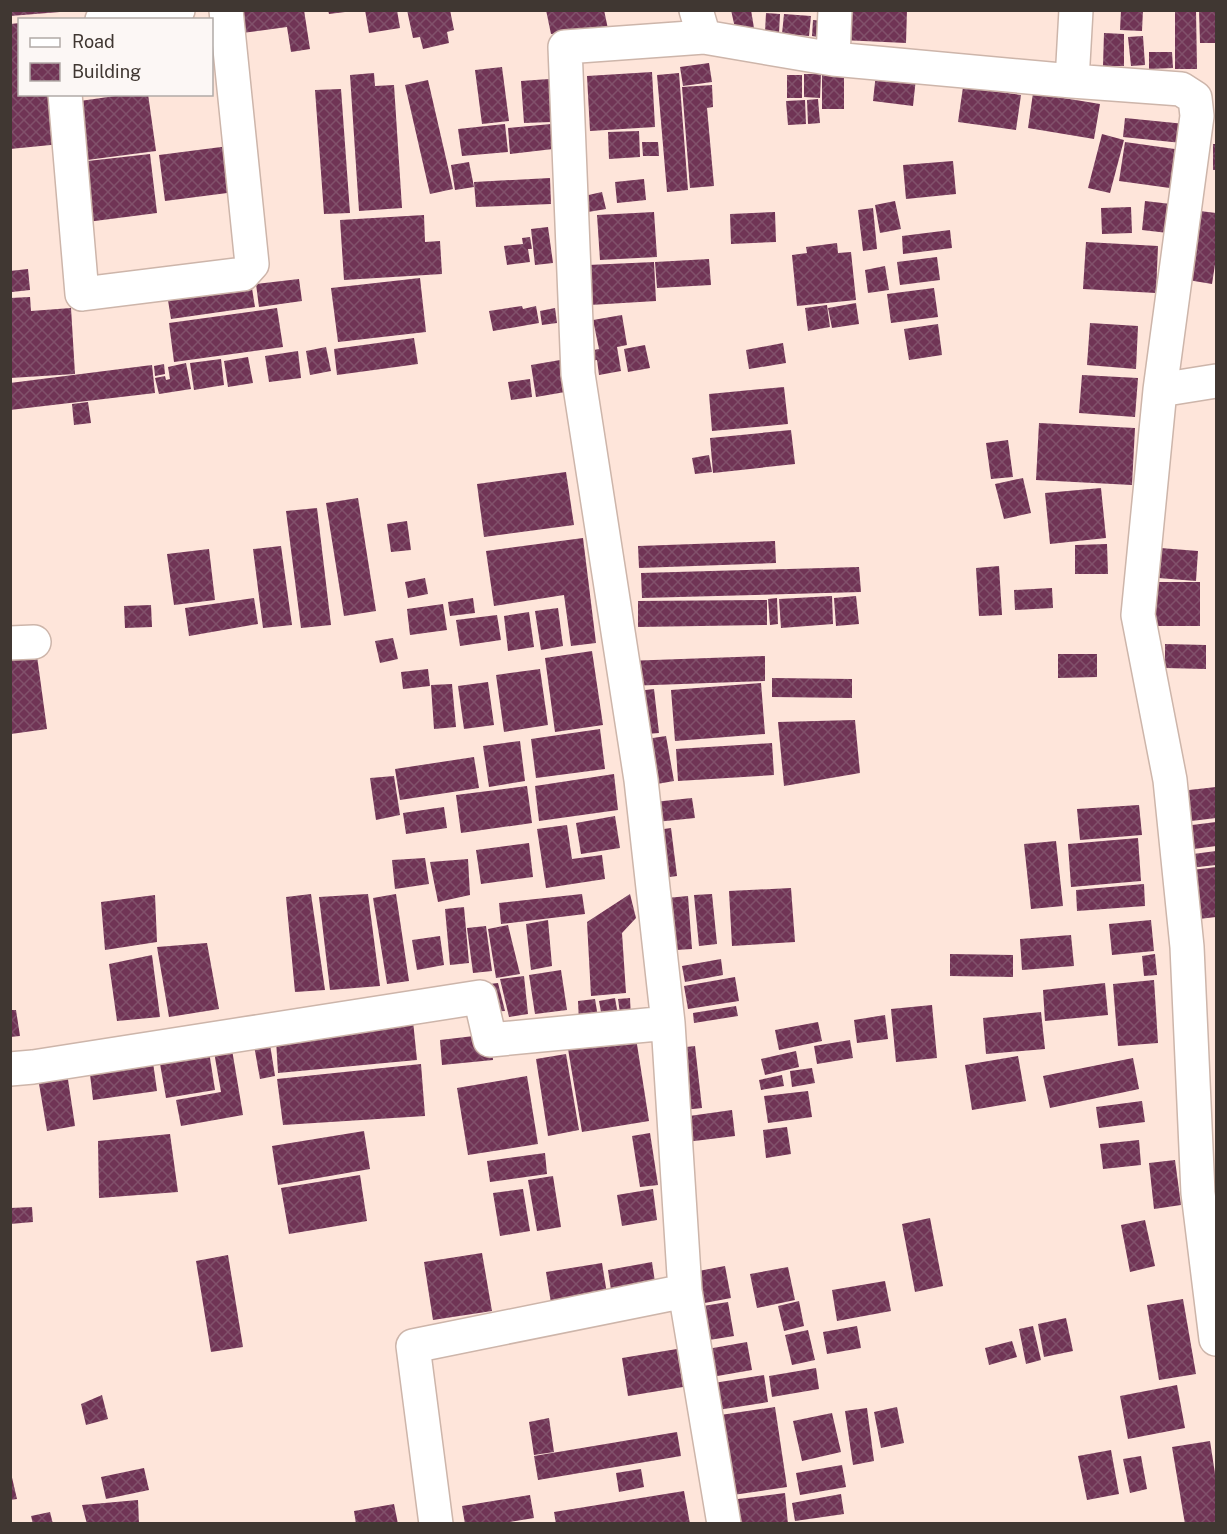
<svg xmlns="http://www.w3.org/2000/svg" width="1227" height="1534" viewBox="0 0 1227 1534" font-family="'Public Sans',sans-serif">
<defs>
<pattern id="building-cross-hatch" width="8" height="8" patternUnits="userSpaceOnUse" patternTransform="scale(1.5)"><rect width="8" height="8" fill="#703455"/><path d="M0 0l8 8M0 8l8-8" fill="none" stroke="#81516b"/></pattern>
</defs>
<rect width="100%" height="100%" fill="#fee5da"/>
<!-- building -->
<path fill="url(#building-cross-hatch)" d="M10 10H60V12L10 16Z
M239 10H304L310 49 291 52 287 27 242 33Z
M328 10H345V12L329 14Z
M365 10H397L400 28 369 33Z
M407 10H450L454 30 447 32 449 43 423 49 420 37 413 38Z
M546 10H604L608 29 551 34Z
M731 10H751L755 34 744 36 742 26 735 28Z
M843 10H907L906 43 842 40Z
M1121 10H1143L1142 31 1120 30Z
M1175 10H1196L1197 69H1175Z
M1199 10H1216V43H1200Z
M766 13 780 14 779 33 765 32Z
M784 14 811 16 809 36 782 34Z
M813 20 825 21 824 38 812 36Z
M20 23V94H56L61 144 10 149V24Z
M1104 33 1124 34V66H1103Z
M1143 36 1145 65 1131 66 1128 37Z
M1149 52H1172L1173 68 1149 69Z
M709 63 712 82 683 86 680 67Z
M502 67 509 121 482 124 475 70Z
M652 72 655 127 590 131 587 76Z
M374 73 375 86 394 85 402 208 359 211 350 75Z
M679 73 688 190 667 192 657 75Z
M876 73 916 78 913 106 873 101Z
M804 74H821L820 98 804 97Z
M822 74 844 75V109H822Z
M787 75H802V98H787Z
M549 79 551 122 524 123 521 81Z
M428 80 453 189 430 194 405 85Z
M712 85 713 107 707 108 714 186 690 188 682 87Z
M963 87 1021 95 1016 130 958 122Z
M341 89 350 213 324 214 315 90Z
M1033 93 1100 104 1094 139 1028 128Z
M129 94H148L156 151 87 160 80 101Z
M818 99 820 123 808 124 807 100Z
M805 100 806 124 788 125 786 101Z
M1125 118 1185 124 1182 143 1123 137Z
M505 124 508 152 462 156 458 129Z
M551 124 553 149 510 154 508 128Z
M639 131 640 157 609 159 608 132Z
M1102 134 1124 140 1110 193 1088 188Z
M642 142H658L659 156H643Z
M1125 142 1182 150 1177 189 1119 181Z
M1213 144H1216V170H1213Z
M229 146 235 192 165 201 159 155Z
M150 154 157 213 87 222 79 162Z
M953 161 956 194 906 199 903 165Z
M469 162 474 187 455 190 451 165Z
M550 178 551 204 476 207 474 182Z
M644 179 646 200 617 203 615 182Z
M602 192 606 209 588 212 584 196Z
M895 201 901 229 880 233 875 205Z
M1145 201 1171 204 1168 233 1142 230Z
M1131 207 1132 233 1102 234 1101 208Z
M873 208 877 249 863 251 858 210Z
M1200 211 1216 213V258L1212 284 1188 280Z
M654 212 657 257 600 260 597 215Z
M775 212 776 242 731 244 730 214Z
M424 215 425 242 440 241 442 274 344 280 340 220Z
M548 227 553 263 535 265 531 229Z
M950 230 952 248 903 254 902 236Z
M530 237 532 249H528L530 262 507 265 504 246 523 244 522 238Z
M1086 242 1158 246 1156 293 1083 289Z
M837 243 838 253 851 252 856 300 797 306 792 255 807 253 806 247Z
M937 257 940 280 900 285 897 262Z
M709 259 711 285 657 288 655 262Z
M654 262 656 301 590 305 588 265Z
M885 266 889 290 868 293 865 270Z
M28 269 30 290 12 292 10 271Z
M420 278 426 332 338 342 331 288Z
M299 279 302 301 259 307 256 284Z
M251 282 255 307 171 319 167 294Z
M934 288 938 317 891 323 887 294Z
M30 297 31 311 71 308 75 374 10 378V298Z
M856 303 859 324 832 328 828 308Z
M827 305 830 327 808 331 805 308Z
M522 306 523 309 536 306 539 323 493 331 489 311Z
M277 308 283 347 174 362 169 323Z
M555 308 557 323 542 325 540 311Z
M622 315 627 345 617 347 621 371 599 375 597 360 591 361 589 351 599 349 593 320Z
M1090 323 1138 326 1136 369 1087 365Z
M938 324 942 355 909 360 904 329Z
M414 338 418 364 337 375 334 349Z
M783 343 786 363 749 369 746 350Z
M645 345 650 368 628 372 624 349Z
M326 347 331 371 310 375 306 351Z
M298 351 301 378 269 382 265 356Z
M248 357 253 383 228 387 224 361Z
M221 359 224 385 194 390 190 363Z
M566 359 571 391 536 397 531 365Z
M186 363 191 389 159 394 155 378 165 376 166 380 170 379 168 367Z
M164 364 165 374 155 376 154 366Z
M152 365 155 393 10 410V383Z
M1082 375 1138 378 1135 417 1079 413Z
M530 379 532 397 511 400 508 382Z
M784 387 788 424 712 431 709 394Z
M88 402 91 423 74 425 72 404Z
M1039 423 1135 428 1132 485 1036 480Z
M791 430 795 464 713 473 710 438Z
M1008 440 1013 477 991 479 986 443Z
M709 455 712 472 695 474 692 458Z
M566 472 574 525 484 537 477 484Z
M1023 478 1031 513 1004 519 995 484Z
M1101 488 1106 538 1050 544 1045 493Z
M358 498 376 611 344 616 326 503Z
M317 508 331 625 301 628 286 511Z
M407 521 411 550 391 552 387 524Z
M583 538 596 643 571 646 564 595 494 606 486 551Z
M775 541 776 563 639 568 638 546Z
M1107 544 1108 574H1075V545Z
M281 546 292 625 263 628 253 549Z
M1148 547 1198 551 1196 581 1146 577Z
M209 549 215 600 174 605 167 554Z
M999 566 1002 615 979 616 976 568Z
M859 567 861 592 642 598 641 573Z
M425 578 428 594 408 598 405 582Z
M1145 582H1200V626H1145Z
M1052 588 1053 608 1015 610 1014 590Z
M832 596 833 624 781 628 779 599Z
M856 596 859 624 836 626 834 598Z
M254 598 258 624 189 636 185 608Z
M473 598 475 613 450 616 448 602Z
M777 598 778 624 770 625 768 599Z
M767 600V625L638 627V601Z
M443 604 447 630 410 635 407 609Z
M151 605 152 627 125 628 124 606Z
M558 608 563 646 541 650 535 611Z
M529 612 534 647 508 651 504 616Z
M497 615 501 640 460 646 456 620Z
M393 638 398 659 380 663 375 641Z
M1165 644 1206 645V669L1165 668Z
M592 651 603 725 555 732 545 658Z
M1058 654H1097V677L1058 678Z
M37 656 47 729 11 734 10 660Z
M765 656V681L627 686 626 661Z
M428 669 430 686 403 689 401 672Z
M540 669 548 725 504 732 496 675Z
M772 678 852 679V698L772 697Z
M488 682 494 725 464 729 458 686Z
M761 683 765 734 675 741 671 690Z
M452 684 456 727 434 729 431 685Z
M654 689 659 733 633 735 629 692Z
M855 720 860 773 784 786 778 722Z
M600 729 605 769 536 778 531 739Z
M666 736 674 781 640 787 633 741Z
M520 741 525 781 489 787 483 746Z
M772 743 774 775 678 781 676 749Z
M474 757 479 788 400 800 395 769Z
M614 774 618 810 539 821 535 786Z
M394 776 400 815 376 820 370 778Z
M527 786 532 823 461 833 456 795Z
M1216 787V818L1175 823 1171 792Z
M692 798 695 818 646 823 644 803Z
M1139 805 1142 835 1080 840 1077 809Z
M444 807 447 828 406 834 403 813Z
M615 816 620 848 581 854 576 823Z
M1216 822V846L1179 851 1176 827Z
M567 825 572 859 602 855 605 879 546 888 537 829Z
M671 828 677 876 656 879 650 831Z
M1138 838 1141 881 1071 887 1068 844Z
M1056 841 1063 906 1031 909 1024 844Z
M529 843 533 877 481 884 476 850Z
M1216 851V865L1180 869 1178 856Z
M425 858 429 884 395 889 392 860Z
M468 859 470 895 438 902 430 862Z
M1216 867V917L1182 921 1177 872Z
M1144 884 1145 906 1077 911 1076 890Z
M791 888 795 942 732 946 729 891Z
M311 894 325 990 295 992 286 897Z
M368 894 380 986 330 990 319 897Z
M396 894 409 981 387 984 373 898Z
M582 894 585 914 501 924 499 903Z
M630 894 636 918 622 933 626 993 591 996 587 922Z
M712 894 717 944 699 946 694 895Z
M155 895 157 942 105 950 101 902Z
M688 896 692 949 660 951 656 899Z
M464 907 469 963 450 965 445 909Z
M548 920 552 966 531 970 526 924Z
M1151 920 1154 951 1112 955 1109 924Z
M508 925 520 974 496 978 488 929Z
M486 926 492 971 473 973 467 928Z
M1071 935 1074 966 1022 970 1020 939Z
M440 936 444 965 417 970 412 940Z
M207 943 219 1009 169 1017 157 947Z
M950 954 1013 955V977L950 976Z
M1155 954 1157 975 1144 976 1142 956Z
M152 955 160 1017 117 1021 109 964Z
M721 959 723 975 685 982 682 966Z
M561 970 567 1010 535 1014 529 975Z
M524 976 528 1014 509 1017 500 979Z
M735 977 739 1001 688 1009 684 986Z
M1154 980 1158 1043 1118 1046 1113 984Z
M498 983 505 1011 481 1012 480 985Z
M1105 983 1108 1015 1045 1021 1043 990Z
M615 998 619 1021 603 1023 599 1001Z
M630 998 631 1019 621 1020 618 999Z
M595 999 599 1023 579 1022 578 1001Z
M932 1005 937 1058 896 1062 891 1009Z
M736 1006 738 1016 694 1023 693 1013Z
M10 1010H16L20 1036 10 1037Z
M412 1011 417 1060 278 1073 275 1023Z
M1041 1012 1045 1049 986 1054 983 1018Z
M885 1015 888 1039 857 1043 854 1020Z
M227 1020 243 1115 181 1126 176 1100 221 1092 209 1023Z
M818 1022 822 1041 779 1050 775 1030Z
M205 1026 215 1090 166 1098 155 1035Z
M491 1034 493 1060 442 1065 440 1040Z
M269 1038 275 1076 260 1079 253 1040Z
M636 1038 649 1121 582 1132 568 1049Z
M850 1040 853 1058 817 1064 814 1046Z
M695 1046 702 1108 674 1111 669 1049Z
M151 1048 157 1091 93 1100 88 1057Z
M796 1051 799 1067 765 1075 761 1059Z
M566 1054 579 1130 548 1136 536 1059Z
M1018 1056 1026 1101 972 1110 965 1065Z
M1133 1058 1139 1089 1050 1108 1043 1076Z
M421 1064 425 1116 283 1125 277 1079Z
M812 1068 815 1083 792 1087 790 1071Z
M67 1073 75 1126 47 1131 38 1078Z
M782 1075 784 1086 761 1090 759 1080Z
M527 1076 538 1144 468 1155 457 1088Z
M808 1091 812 1117 768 1123 764 1096Z
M1142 1101 1145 1122 1099 1128 1096 1107Z
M732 1110 735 1136 678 1143 675 1118Z
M787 1127 791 1154 766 1158 763 1130Z
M364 1131 370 1169 278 1185 272 1146Z
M650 1133 658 1185 640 1187 632 1136Z
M170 1134 178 1192 99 1198 98 1141Z
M1139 1140 1141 1165 1103 1169 1100 1144Z
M545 1153 547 1174 490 1182 487 1161Z
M1175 1160 1181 1205 1154 1209 1149 1163Z
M360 1175 367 1221 289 1234 281 1188Z
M553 1176 561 1227 537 1231 528 1180Z
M523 1189 530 1231 500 1236 493 1193Z
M653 1189 657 1220 622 1226 617 1195Z
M32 1207 33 1222 10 1224V1208Z
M930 1218 943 1286 915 1292 902 1224Z
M1145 1220 1155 1266 1130 1272 1121 1225Z
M482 1253 492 1311 433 1320 424 1262Z
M228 1255 243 1347 211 1352 196 1261Z
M652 1262 655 1282 611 1290 608 1270Z
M602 1263 611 1319 555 1328 546 1272Z
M725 1266 731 1298 694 1305 688 1273Z
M788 1267 795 1300 757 1308 750 1274Z
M885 1281 891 1311 837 1321 832 1290Z
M1183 1299 1196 1374 1159 1380 1147 1305Z
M799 1301 804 1326 784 1331 778 1306Z
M728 1302 734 1336 703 1341 697 1307Z
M1066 1318 1073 1351 1044 1357 1038 1324Z
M857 1326 861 1348 827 1354 823 1332Z
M1033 1326 1041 1360 1026 1364 1019 1329Z
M808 1330 815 1360 792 1365 785 1335Z
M1012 1341 1017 1357 989 1365 985 1348Z
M747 1342 752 1370 700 1379 696 1351Z
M677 1349 683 1387 628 1396 622 1358Z
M816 1368 819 1389 772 1397 769 1376Z
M764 1375 768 1402 705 1412 701 1385Z
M1177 1385 1185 1428 1128 1439 1120 1396Z
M102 1395 108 1419 86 1425 81 1404Z
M775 1407 787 1487 719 1497 707 1417Z
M897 1407 904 1443 881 1448 874 1412Z
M867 1408 874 1461 853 1465 845 1411Z
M832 1413 841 1452 802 1461 793 1421Z
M549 1418 554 1452 534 1455 529 1422Z
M677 1432 681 1456 538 1480 534 1456Z
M1210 1441 1216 1480V1524H1185L1172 1447Z
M1111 1450 1119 1494 1087 1500 1078 1456Z
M1141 1456 1147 1489 1130 1493 1123 1459Z
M842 1465 846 1487 800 1495 796 1473Z
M144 1468 149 1490 106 1499 101 1477Z
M10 1469 17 1499 10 1500Z
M641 1469 644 1487 619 1492 616 1473Z
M684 1491 690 1524H556L554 1512Z
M785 1493 788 1524H725L722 1501Z
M841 1494 844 1514 795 1521 792 1503Z
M530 1495 534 1518 498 1524H465L462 1506Z
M138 1500 139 1524H87L82 1505Z
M394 1504 398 1524H356L354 1511Z
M50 1512 53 1524H33L31 1516Z"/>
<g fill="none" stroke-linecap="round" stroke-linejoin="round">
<defs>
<path id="minor" d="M696 10 704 37 833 59 1072 81 1181 89 1195 98 1197 116 1160 390 1138 615 1170 780 1187 947 1198 1193 1216 1339
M102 20 178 10
M704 37 565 47 578 374 641 780 668 1023 685 1291 724 1524
M833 59 835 10
M1072 81 1076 10
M65 94 82 294 243 274 252 264 226 10
M1160 390 1216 381
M10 643 34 642
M10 1069 33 1067 480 997 490 1040 668 1023
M436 1524 413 1346 685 1291"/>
</defs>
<!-- minor casing -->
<use href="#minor" stroke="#cdb5aa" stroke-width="36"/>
<!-- minor -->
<use href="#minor" stroke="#fff" stroke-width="33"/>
</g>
<!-- border -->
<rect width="1227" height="1534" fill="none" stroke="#403732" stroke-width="24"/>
<!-- legend -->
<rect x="18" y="18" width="195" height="78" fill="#fcf7f5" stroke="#b1aaa7" stroke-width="1.5"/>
<rect x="30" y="38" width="30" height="9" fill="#ffffff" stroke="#b1aaa7" stroke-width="1.5"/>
<text x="72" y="48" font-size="18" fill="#403732">Road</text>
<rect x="30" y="63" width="30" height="18" fill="url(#building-cross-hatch)" stroke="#b1aaa7" stroke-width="1.5"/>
<text x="72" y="78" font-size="18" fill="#403732">Building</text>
</svg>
